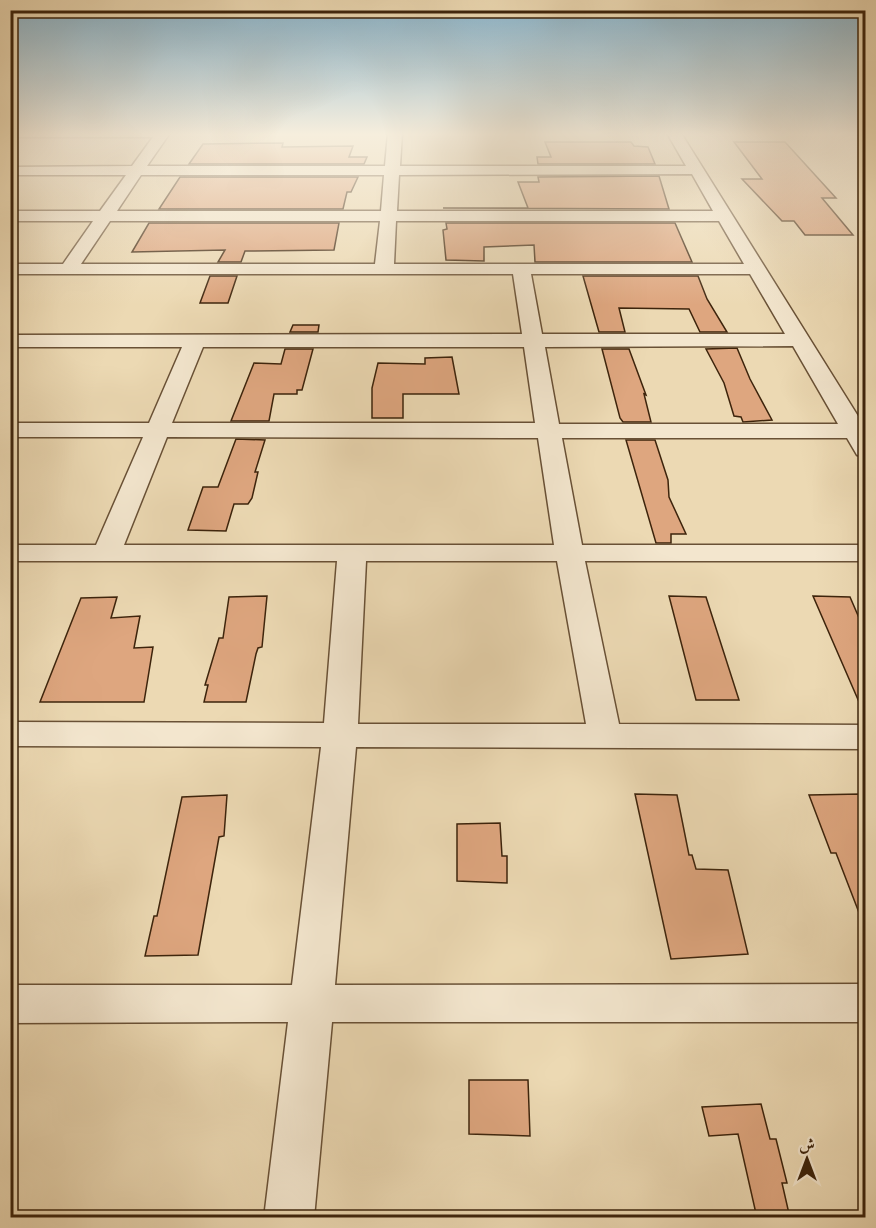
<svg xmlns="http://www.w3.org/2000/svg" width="876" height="1228" viewBox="0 0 876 1228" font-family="'IM FELL English',Amiri,serif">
<rect width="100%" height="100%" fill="#ecd9b3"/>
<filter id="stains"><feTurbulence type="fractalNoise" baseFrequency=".00333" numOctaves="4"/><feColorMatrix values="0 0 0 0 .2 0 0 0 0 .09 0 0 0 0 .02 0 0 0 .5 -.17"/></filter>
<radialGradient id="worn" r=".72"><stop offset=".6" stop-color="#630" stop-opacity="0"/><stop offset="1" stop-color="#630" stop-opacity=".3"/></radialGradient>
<!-- building -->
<path fill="#dea67f" stroke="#3d240c" stroke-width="1.5" d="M545 142H631L634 146 648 147 655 164H538L537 157H551Z
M734 142H785L836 198H822L853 235H805L794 221H782L742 179H762Z
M283 143 282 147 353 146 349 157H367L364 164H189L203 144Z
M659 176 669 209 443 208H528L518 182H539L538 177Z
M180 177H358L351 192H347L343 209H159Z
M149 223H339L334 250 245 251 241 262H218L225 250 132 252Z
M446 223H675L692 262H535L534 245 484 247V261L446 260 443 230 447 229Z
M210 276H237L228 303H200Z
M583 276H698L707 299 727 332H700L689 309 619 308 625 332H599Z
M293 325H319L318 332H290Z
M737 348 750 379 772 420 743 422 741 417 734 416 724 383 706 349Z
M285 349H313L302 390H297V394H274L269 421H231L254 363 281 364Z
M629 349 646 395 644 394 651 422H623L620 418 602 349Z
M452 357 459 394H403V418H372V388L378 363 425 364V358Z
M236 439 265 440 255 472H258L252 498 248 504H234L226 531 188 530 203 487H218Z
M626 440H655L668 480 669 497 686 534H671V543H656Z
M267 596 262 647 258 648 256 654 246 702H204L208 685H205L219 638H223L229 597Z
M669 596 706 597 739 700H696Z
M813 596 850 597 866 634V718Z
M117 597 111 618 140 616 134 648 153 647 144 702H40L81 598Z
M635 794 677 795 689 855H692L696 869 728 870 748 954 671 959Z
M861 794 866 805V923H863L836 853H831L809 795Z
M227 795 224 836 219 837 198 955 145 956 154 916H157L182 797Z
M500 823 502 856H507V883L457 881V824Z
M469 1080H528L530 1136 469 1134Z
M761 1104 770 1139H776L787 1183H782L790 1218H757L738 1134 709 1136 702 1107Z"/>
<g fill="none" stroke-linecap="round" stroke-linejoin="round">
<defs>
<path id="minor" d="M10 133H170L147 166H385L388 133H402L400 166H686L667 133H681L866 429V457L857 455 847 438H562L582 545H866V561H585L619 724 866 725V749L356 747 335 985 866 984V1022H332L314 1218H264L288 1022 10 1023V985H292L321 747 10 746V722L324 723 337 561H10V545H96L143 437H10V423H149L182 347H10V335L522 334 513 274H10V264H63L93 221H10V211H100L126 175H10V167L132 166 153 137H10ZM692 174 713 211H397L399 175ZM141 175H384L381 211H117ZM110 221H380L375 264H81ZM396 221H719L744 264H394ZM531 274H750L785 334H542ZM793 346 838 424H559L545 347ZM203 347H524L535 423H172ZM167 437 538 438 554 545H124ZM366 561H557L586 724H358Z"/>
</defs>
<!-- minor casing -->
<use href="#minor" stroke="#695136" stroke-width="3"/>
<!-- minor -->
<use href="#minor" fill="#f3e6ce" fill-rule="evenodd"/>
</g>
<!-- sky -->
<linearGradient id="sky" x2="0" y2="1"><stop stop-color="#88b6d0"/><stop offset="0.44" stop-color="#f6eedd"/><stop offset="1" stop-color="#f6eedd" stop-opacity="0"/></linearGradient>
<rect width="876" height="305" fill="url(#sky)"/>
<!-- margin -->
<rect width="876" height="1228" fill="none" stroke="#ecd9b3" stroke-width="36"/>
<rect x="12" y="12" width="852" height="1204" fill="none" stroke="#3d240c" stroke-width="3"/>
<rect x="18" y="18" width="840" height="1192" fill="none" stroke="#3d240c" stroke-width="1.5"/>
<!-- north arrow -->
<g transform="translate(807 1159)" stroke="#f3e6ce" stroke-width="4.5" paint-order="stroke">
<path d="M0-4.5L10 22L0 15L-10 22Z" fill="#3d240c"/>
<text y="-9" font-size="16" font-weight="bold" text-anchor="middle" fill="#3d240c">ش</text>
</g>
<rect width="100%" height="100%" filter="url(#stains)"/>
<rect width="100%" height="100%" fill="url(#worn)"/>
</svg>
